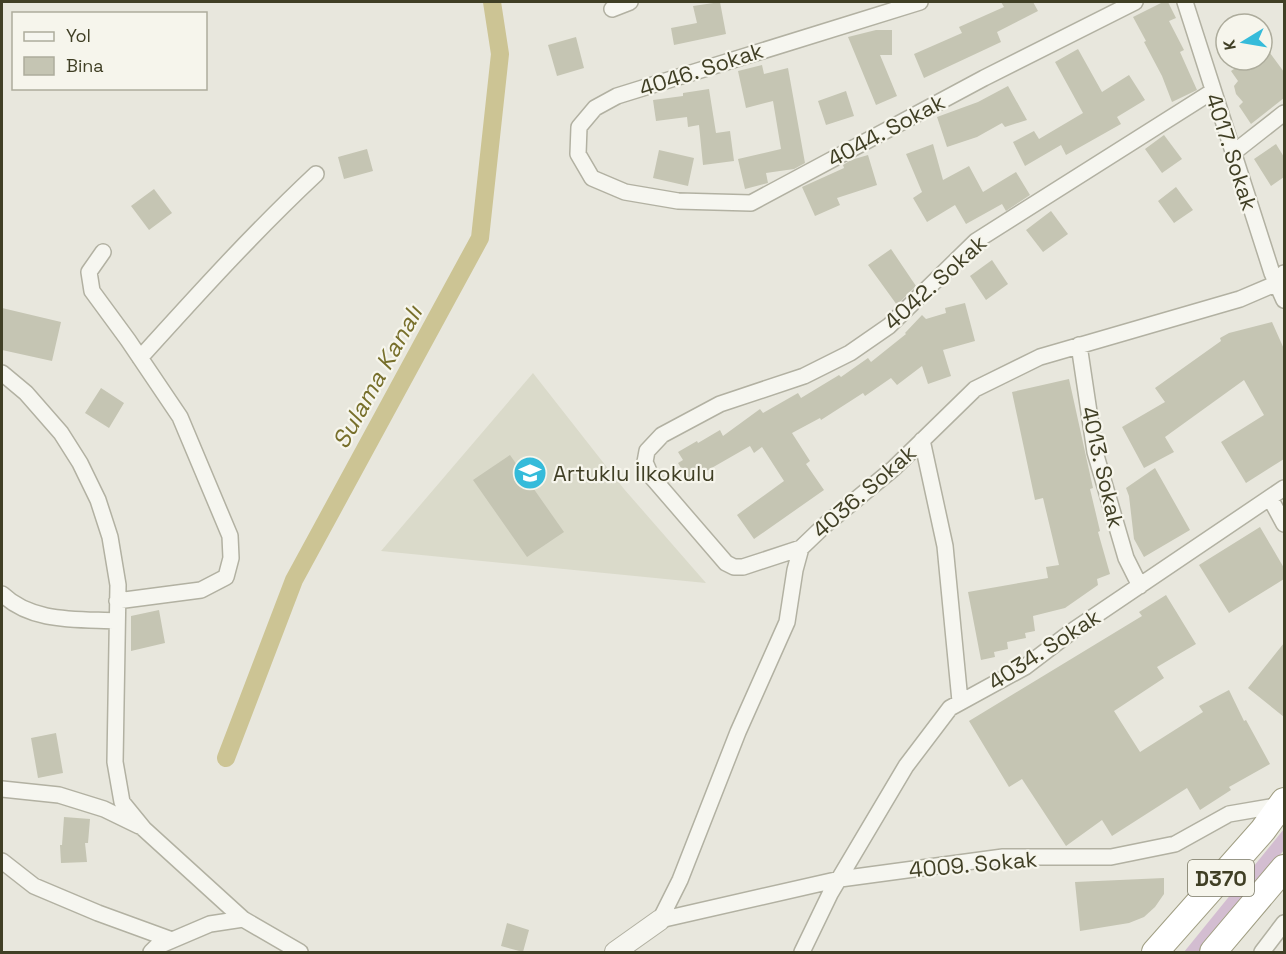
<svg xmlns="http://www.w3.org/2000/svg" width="1286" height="954" viewBox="0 0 1286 954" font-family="'Space Grotesk',sans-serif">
<rect width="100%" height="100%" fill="#e8e7dd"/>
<!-- built -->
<path fill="#dadaca" d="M533 373 624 489 706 583 381 551Z"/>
<!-- green -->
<path fill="#d3bdd1" d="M1284 829V850L1198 952H1184Z"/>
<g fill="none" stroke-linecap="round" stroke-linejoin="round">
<!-- canal -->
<path stroke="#ccc494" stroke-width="18" d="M226 758 294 580 480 238 500 54 492 2"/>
</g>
<!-- building -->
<path fill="#c5c5b3" d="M720 2 726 34 674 45 671 28 697 23 693 6Z
M1001 2H1033L1038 11 997 32 1001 42 924 78 914 54 962 33 959 27 1004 7Z
M1163 2H1168L1176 18 1169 21 1184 50 1180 52 1197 90 1172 102 1162 76 1144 42 1146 41 1133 17Z
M876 30H892V55H880L897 96 876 105 848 37Z
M576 37 584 68 557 76 548 45Z
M1262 42 1284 72V98L1251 124 1239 106 1243 102 1236 94 1234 86 1238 81 1231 71 1247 60H1262Z
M1078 49 1102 92 1129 75 1145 100 1117 117 1121 124 1066 155 1061 145 1025 166 1013 142 1034 131 1039 139 1083 113 1055 62Z
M762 65 764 74 788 68 805 163 794 169 766 173 768 183 745 189 738 159 781 149 773 101 746 108 738 71Z
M1008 86 1027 120 1005 127 1002 123 977 137 947 147 937 117 978 102Z
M709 89 716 133 730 131 734 161 703 165 699 125 688 127 687 117 656 121 653 100 683 96V93Z
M846 91 854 116 826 125 818 101Z
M1164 135 1182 159 1162 173 1145 149Z
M933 144 943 180 969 166 983 192 1016 172 1030 195 1006 211 1002 204 966 224 955 205 927 222 913 198 922 192 906 154Z
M1276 144 1284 157V177L1271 186 1254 159Z
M367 149 373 171 344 179 338 157Z
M659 150 694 158 688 186 653 178Z
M868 155 877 185 837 198 840 205 815 216 802 187 844 168 843 165 851 160Z
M1176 187 1193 210 1174 223 1158 201Z
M154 189 172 213 149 230 131 206Z
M1051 211 1068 234 1043 252 1026 230Z
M891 249 916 286 897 305 868 265Z
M992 260 1008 284 986 300 970 276Z
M965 303 975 341 943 350 951 376 928 384 922 366 897 385 891 378 865 396 863 393 821 420 820 418 792 433 810 461 806 464 824 490 754 539 737 515 784 481 762 447 754 453 750 446 689 481 678 463 683 460 678 452 697 441 698 443 720 430 723 436 760 409 763 413 798 393 801 398 839 375 841 377 868 358 871 362 906 334 905 333 922 315 926 319 946 313 945 308Z
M2 308 61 322 52 361 2 350Z
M1272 322 1284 349V459L1246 483 1221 442 1264 415 1244 380 1165 437 1174 452 1144 468 1122 427 1165 402 1155 388 1221 341 1220 338 1229 333Z
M1069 379 1093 488 1090 489 1100 531 1098 532 1110 574 1097 579 1098 585 1065 608 1033 616 1035 631 1025 633 1026 638 1007 642 1008 649 994 652 995 657 981 660 968 592 1048 578 1046 567 1059 565 1043 498 1035 500 1012 392Z
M101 388 124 403 109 428 85 413Z
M510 455 564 532 527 557 473 480Z
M1155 468 1190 530 1144 557 1134 539 1129 496 1126 488Z
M1260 527 1284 568V579L1229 613 1199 565Z
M1166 595 1196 644 1157 667 1164 678 1114 711 1140 752 1203 712 1199 706 1229 690 1244 721 1246 720 1270 764 1229 787 1231 790 1200 810 1187 788 1112 836 1102 820 1066 846 1022 779 1009 787 969 721 1142 616 1139 612Z
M159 610 165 643 131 651V616Z
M1284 643V717L1248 688Z
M56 733 63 773 38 778 31 738Z
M64 817 90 819 88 843H85L87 862 61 863 60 845H62Z
M1164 878V894L1155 907 1144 917 1129 923 1080 931 1075 882Z
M507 923 529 930 523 952 501 946Z"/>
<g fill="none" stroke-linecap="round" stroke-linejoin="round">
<defs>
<path id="minor" d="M920 2 617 96 595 108 579 127 578 154 592 178 625 192 678 201 751 203 984 78 1135 2
M1185 2 1272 273 1284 300
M612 9 630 2
M1233 153 1284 113
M103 252 89 272 92 291 128 340 180 417 230 536 231 558 226 577 201 590 117 601
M1079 345 1095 452 1126 558 1140 586
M140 358C197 295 254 232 316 174
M2 373 26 393 61 433 80 463 98 500 110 537 118 585 115 762 122 802 144 829 243 919 300 952
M922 440 945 546 960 701
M1270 498 1284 524
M801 548 743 567H734L726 563 651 476 645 462 647 451 662 435 720 404 804 376 850 353 889 326 976 241 1213 91
M2 594C32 623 77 619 117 621
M2 789 59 795 104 809 139 826
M2 861 34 886 98 913 172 940
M660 920 680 880 738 732 787 622 795 570 801 548 825 525 893 469 975 389 1040 357 1240 299 1275 284 1284 273
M660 920 840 879 1003 857H1111L1175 844 1229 814 1282 805
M151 952 156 947 210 924 243 919
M802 952 830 894 906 766 950 708 1025 667 1071 632 1284 488
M1262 952 1284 923"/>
<path id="tertiary" d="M615 952 660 920"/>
<path id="trunk" d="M1155 952 1263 830 1284 801
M1213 952 1284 868"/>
</defs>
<!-- minor casing -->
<use href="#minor" stroke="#b2b1a2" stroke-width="18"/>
<!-- tertiary casing -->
<use href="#tertiary" stroke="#b2b1a2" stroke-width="22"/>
<!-- trunk casing -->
<use href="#trunk" stroke="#a09e83" stroke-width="28"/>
<!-- minor -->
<use href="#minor" stroke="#f6f6f0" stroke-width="15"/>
<!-- tertiary -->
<use href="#tertiary" stroke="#f6f6f0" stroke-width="20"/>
<!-- trunk -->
<use href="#trunk" stroke="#fff" stroke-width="26"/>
</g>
<!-- icons -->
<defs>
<symbol id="school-disc" viewBox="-11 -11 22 22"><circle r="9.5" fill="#35bbda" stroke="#f6f5ec"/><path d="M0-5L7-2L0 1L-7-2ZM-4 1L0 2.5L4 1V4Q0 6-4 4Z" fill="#fff"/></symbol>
</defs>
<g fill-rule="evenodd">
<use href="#school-disc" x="511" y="454" width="38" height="38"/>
</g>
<g text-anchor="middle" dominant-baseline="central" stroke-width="4.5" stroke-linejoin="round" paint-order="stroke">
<!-- shield labels -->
<rect fill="#f6f5ec" stroke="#777661" stroke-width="1.5" x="1188" y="860" width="66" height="36" rx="4.5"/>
<g font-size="21" font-weight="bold" fill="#403f25">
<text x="1221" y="878">D370</text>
</g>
<!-- street labels -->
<g font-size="22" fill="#403f25" stroke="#f6f5ec">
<text transform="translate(701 69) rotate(-18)">4046. Sokak</text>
<text transform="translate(886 130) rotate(-28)">4044. Sokak</text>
<text transform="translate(1232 152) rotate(72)">4017. Sokak</text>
<text transform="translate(935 282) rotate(-42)">4042. Sokak</text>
<text transform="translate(1103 467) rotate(77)">4013. Sokak</text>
<text transform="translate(864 491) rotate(-41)">4036. Sokak</text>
<text transform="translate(1044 649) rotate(-33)">4034. Sokak</text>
<text transform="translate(973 864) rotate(-5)">4009. Sokak</text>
</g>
<!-- poi labels -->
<g font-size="22" fill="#403f25" stroke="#f6f5ec" text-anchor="start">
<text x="553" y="473">Artuklu İlkokulu</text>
</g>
<!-- water labels -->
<g font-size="24" font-style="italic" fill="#776f2b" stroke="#f6f5ec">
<text transform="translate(377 377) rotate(-61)">Sulama Kanalı</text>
</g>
</g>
<!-- border -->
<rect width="1286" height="954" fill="none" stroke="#403f25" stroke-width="6"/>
<!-- legend -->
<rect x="12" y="12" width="195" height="78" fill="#f6f5ec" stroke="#adac9c" stroke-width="1.5"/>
<rect x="24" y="32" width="30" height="9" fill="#f6f6f0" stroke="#adac9c" stroke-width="1.5"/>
<text x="66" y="42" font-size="18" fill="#403f25">Yol</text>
<rect x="24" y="57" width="30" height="18" fill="#c5c5b3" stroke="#adac9c" stroke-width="1.5"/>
<text x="66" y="72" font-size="18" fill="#403f25">Bina</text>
<!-- north arrow -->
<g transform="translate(1244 42) rotate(259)"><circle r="28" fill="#f6f5ec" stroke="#adac9c" stroke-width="1.5"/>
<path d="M0-4.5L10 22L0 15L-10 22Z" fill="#35bbda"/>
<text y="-9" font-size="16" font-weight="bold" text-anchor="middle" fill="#403f25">K</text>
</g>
</svg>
